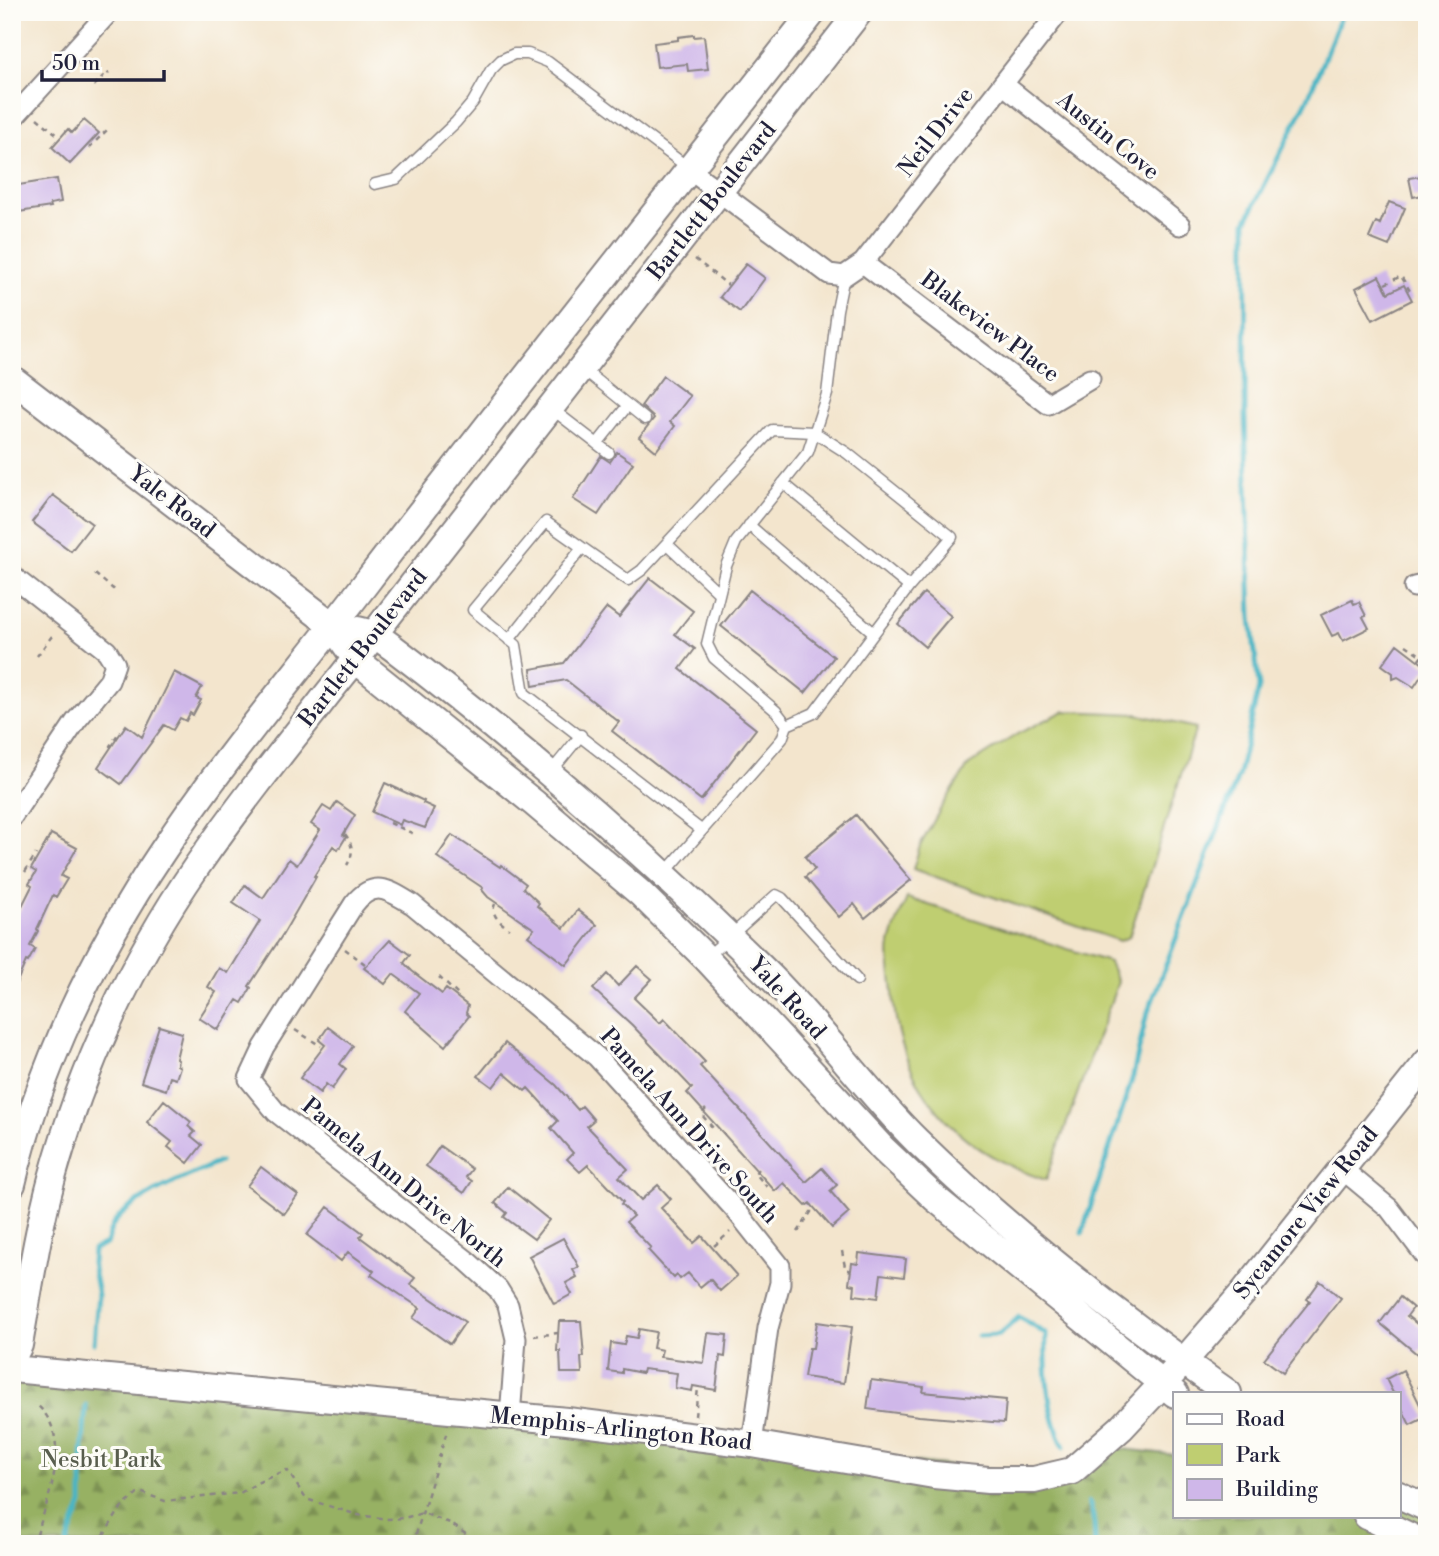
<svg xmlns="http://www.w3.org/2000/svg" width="1439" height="1556" viewBox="0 0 1439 1556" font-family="'Libre Bodoni',serif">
<defs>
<pattern id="forest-firs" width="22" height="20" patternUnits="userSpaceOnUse" patternTransform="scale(1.75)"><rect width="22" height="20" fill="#97b163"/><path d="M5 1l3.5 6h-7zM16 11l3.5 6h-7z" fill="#7b9053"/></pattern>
</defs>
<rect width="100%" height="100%" fill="#fdfcf7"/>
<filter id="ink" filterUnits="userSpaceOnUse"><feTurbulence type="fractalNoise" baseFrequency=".0143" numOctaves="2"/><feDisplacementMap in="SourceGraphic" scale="14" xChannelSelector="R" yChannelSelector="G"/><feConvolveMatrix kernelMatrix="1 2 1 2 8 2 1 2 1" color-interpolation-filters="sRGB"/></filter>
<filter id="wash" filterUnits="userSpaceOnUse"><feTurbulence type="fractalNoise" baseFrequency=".00686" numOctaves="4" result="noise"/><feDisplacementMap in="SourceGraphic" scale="28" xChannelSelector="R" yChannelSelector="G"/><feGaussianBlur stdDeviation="1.57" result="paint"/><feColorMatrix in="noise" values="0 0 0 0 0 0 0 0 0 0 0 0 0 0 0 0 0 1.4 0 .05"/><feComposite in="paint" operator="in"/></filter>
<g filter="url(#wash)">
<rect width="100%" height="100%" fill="#f3e5cd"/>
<!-- forest -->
<path fill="url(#forest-firs)" stroke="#5c6a4f" stroke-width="2" d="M12 1367 1021 1473 1069 1462 1097 1446 1175 1455V1516H1399V1493L1427 1507V1544H12L17 1457Z"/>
<!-- green -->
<path fill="#bfce71" stroke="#707856" stroke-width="2" d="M1064 711 1136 714 1196 728 1129 937 1119 941 913 869 920 846 941 808 969 765 1019 733Z
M907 898 1109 962 1118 982 1046 1180C956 1151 899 1088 893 993 892 978 887 959 890 944 893 929 901 913 907 898Z"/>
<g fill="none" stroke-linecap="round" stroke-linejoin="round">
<!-- stream -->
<path stroke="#48b5c5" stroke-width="5" d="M1082 1233 1133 1076 1146 1017 1239 774 1259 687 1251 618 1245 416 1246 222 1308 98 1343 12
M978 1336 999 1335 1019 1317 1046 1334C1045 1371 1047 1413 1064 1447
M94 1343 98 1295 92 1263 93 1250 106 1244C108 1238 110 1229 114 1223 134 1196 188 1177 219 1162
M1089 1502 1094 1520 1095 1544
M67 1544 82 1504V1455L86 1405"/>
</g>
<g id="blocks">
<!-- building -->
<path fill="#cfb7e9" d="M694 35V37L704 36 708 69 688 71 687 64 657 67 654 43 678 40V37Z
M84 120 99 133 70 164 52 147 68 129 72 133Z
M1427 175V194L1413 197 1409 178Z
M57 179 61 202 50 204 51 207 12 213V186Z
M1389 202 1405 208 1389 246 1369 238 1376 222 1380 224Z
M746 264 765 278 740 312 720 297Z
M1379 276 1388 293 1404 285 1412 300 1373 320 1356 288Z
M663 376 690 396 670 422 675 426 656 451 639 437 654 418 641 406Z
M617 452 633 463 598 515 573 499 601 456 610 462Z
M53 495 92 524 71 551 32 522Z
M650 578 693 611 675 634 695 649 680 669 756 729 701 800 612 731 619 722 566 680 533 686 531 669 564 663 607 608 619 617Z
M750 590 834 657 805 693 721 626Z
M924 593 951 616 925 647 898 624Z
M1352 600 1354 604 1359 602 1366 616 1363 617 1369 628 1343 641 1339 633 1332 636 1321 615Z
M1397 644 1427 667 1414 687 1398 677 1393 679V673L1382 665Z
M174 672 202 687 196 698 201 700 193 715 190 713 186 721 180 718 173 730 164 725 121 784 98 767 126 725 142 737Z
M385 783 424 801 423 803 434 808 425 828 402 820 400 825 372 812Z
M337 802 355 815 343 835 346 837 338 850 333 846 314 876 316 877 283 934 249 986 251 988 242 1003 237 1000 218 1030 199 1018 216 992 208 987 219 968 228 973 260 921 233 903 245 885 263 898 289 859 297 865 320 830 311 824 323 806 331 811Z
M856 815 911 880 865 918 854 904 839 917 805 877 815 869 805 857Z
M51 834 77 848 61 876 67 879 56 897 53 895 37 929 38 931 30 946 35 949 28 962 26 961 12 993V918H16L32 886 29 884 36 872 31 869Z
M452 835 500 867 501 865 526 884 523 888 539 903 537 906 564 928 578 910 597 925 566 965 528 936 534 929 488 897 482 890 483 888 437 857Z
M390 940 410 955 404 963 412 971 442 994 446 989 468 1006 466 1013 469 1016 445 1046 405 1011 419 993 393 974 385 984 364 968Z
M637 966 652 979 634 998 660 1023 664 1019 705 1062 700 1066 806 1182 822 1168 837 1185 830 1191 849 1213 832 1228 810 1203 806 1206 784 1183 775 1191 687 1093 692 1088 632 1025 593 989 607 974 618 986Z
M159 1026 182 1033 176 1059 178 1060 177 1065 180 1067 176 1079 170 1077 166 1090 141 1082Z
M328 1027 353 1046 340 1064 346 1069 332 1089 326 1084 320 1093 300 1078 325 1045 319 1040Z
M505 1043 556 1085 578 1110 582 1106 594 1120 587 1126 628 1169 619 1177 641 1200 658 1185 671 1199 661 1208 694 1243 702 1236 737 1276 720 1291 710 1279 700 1287 688 1273 680 1279 677 1275 674 1278 648 1250 651 1248 626 1222 633 1216 621 1204 623 1202 588 1165 580 1172 567 1159 573 1153 551 1128 558 1121 528 1088 525 1091 504 1073 493 1087 478 1076Z
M164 1100 191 1122 188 1126 195 1132 191 1136 202 1145 188 1163 168 1147 172 1142 147 1122Z
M440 1146 472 1169 466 1177 472 1181 464 1193 426 1166Z
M261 1167 298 1195 284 1214 247 1186Z
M508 1187 549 1220 534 1239 504 1217 507 1213 495 1203Z
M328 1207 363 1233 360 1237 415 1278 410 1284 465 1322 450 1344 413 1318 420 1308 371 1275 374 1271 348 1252 341 1261 307 1235Z
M563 1238 579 1267 573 1270 577 1277 566 1283 572 1294 554 1304 529 1256Z
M859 1253 906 1259 904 1277 881 1274 878 1298 854 1295 855 1285 849 1284 852 1263 858 1264Z
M1320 1281 1341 1298 1283 1373 1264 1359 1310 1301 1307 1299Z
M1400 1297 1413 1308 1407 1316 1427 1332V1342L1417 1354 1380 1323Z
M559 1321H581L584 1357H581L582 1373H561L560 1351H557Z
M817 1322 852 1327 844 1383 804 1377 809 1348H813Z
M639 1329 656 1332 653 1348 662 1350 660 1357 704 1363 708 1333 727 1335 725 1357 720 1356 716 1390 693 1386 692 1391 675 1388 677 1373 643 1369 642 1373 622 1369V1373L608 1371 611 1343 624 1345 626 1336 637 1338Z
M1403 1370 1426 1417 1410 1425 1399 1403V1393H1393L1386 1379Z
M871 1380 924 1387 923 1392 1006 1400 1004 1423 919 1416 867 1409Z"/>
</g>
</g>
<g filter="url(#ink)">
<use href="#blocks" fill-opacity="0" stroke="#8a8484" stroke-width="2"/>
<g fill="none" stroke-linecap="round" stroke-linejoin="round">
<defs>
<path id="lane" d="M375 184 396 179 456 122 473 102 491 70 501 60 514 54H528L548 62 690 169
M583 369 645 419
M552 409 609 453
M597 444 628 405
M783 483 909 587 874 633
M749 525 874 633 814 713 787 725
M667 544 719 593
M509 640 582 548
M550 773 581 735
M701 830 524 693 516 645 473 610 546 522 628 580 642 570 772 430 814 432 847 453 952 537 909 587
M664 874 782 739 787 725 776 711 714 658 707 644 726 566 736 542 808 452 827 394 837 310 844 276
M707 957 776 895 782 898 857 980"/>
<path id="street" d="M1004 85 1180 225
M12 119 109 12
M690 170 829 274 844 276 863 263 1059 12
M863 263 1048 404 1090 379
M12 576 107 651 115 664 109 681 76 721 12 817
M1414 587 1427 584
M1342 1169 1389 1208 1427 1258
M510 1416 516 1339 508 1305 498 1289 466 1260 276 1112 249 1079 264 1047 354 904C374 879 389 890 412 904L597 1057 738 1213 780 1266V1283L768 1328 752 1444"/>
<path id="secondary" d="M12 379 332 625 356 660 534 803 640 893 706 958 883 1149 936 1199 1175 1394
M358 630 374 634 392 647C524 747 649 857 767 973 820 1025 863 1088 917 1141 1012 1234 1119 1317 1228 1393
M12 1184C39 1068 96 950 162 852 224 758 298 672 366 583 513 391 664 203 813 12
M12 1359 19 1345C29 1289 37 1233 52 1178 82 1068 132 960 197 866 235 811 277 758 319 705 337 681 357 659 374 634L859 12
M12 1369 567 1421 752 1444 934 1475 988 1480H1034L1072 1471 1121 1428 1183 1362 1243 1293 1427 1062
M1399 1495 1427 1508
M1367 1516 1426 1544"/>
</defs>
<!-- lane casing -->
<use href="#lane" stroke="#8a8484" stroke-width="13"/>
<!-- street casing -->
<use href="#street" stroke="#8a8484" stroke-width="23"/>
<!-- secondary casing -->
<use href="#secondary" stroke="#8a8484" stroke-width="30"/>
<!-- path -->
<path stroke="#8a8484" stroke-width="2.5" stroke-dasharray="5 5" stroke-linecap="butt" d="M94 86 107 72 109 74
M37 118 59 136
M89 148 109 128
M695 259 728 285
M1385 284 1401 276 1410 291
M95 574 113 589 115 586
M1406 645 1422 656 1419 660
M37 656 55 632
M112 747 110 746 120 731
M390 823 414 834
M345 834C353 844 354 854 347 865
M25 872 36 854
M495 904C490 915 500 922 509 929
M12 913 14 909
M345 949 365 964
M439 977 458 995 456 997
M295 1030 321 1046
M706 1109 701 1114 713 1128
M759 1169 755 1173 767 1187
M798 1232 811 1212V1204
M714 1246 730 1232
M842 1251 845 1267 850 1271
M534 1336 558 1333
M1417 1387 1423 1385 1427 1389
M695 1416 698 1388
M34 1544C46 1502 76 1438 36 1404
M98 1544 121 1508 140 1492 165 1501 240 1493 259 1482 287 1470 306 1499 358 1515 388 1519 404 1518 423 1513 450 1523 474 1540V1544
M413 1544 447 1431"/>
<!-- lane -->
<use href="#lane" stroke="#fff" stroke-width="10"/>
<!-- street -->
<use href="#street" stroke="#fff" stroke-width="19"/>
<!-- secondary -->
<use href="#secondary" stroke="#fff" stroke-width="26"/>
</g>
</g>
<g text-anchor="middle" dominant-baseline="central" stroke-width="6" stroke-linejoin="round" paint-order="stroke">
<!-- street labels -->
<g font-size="23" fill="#22223b" stroke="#fdfcf7">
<text transform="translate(936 132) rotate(-52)">Neil Drive</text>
<text transform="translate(1108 136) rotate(39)">Austin Cove</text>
<text transform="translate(712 201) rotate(-52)">Bartlett Boulevard</text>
<text transform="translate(990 327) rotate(37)">Blakeview Place</text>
<text transform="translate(172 502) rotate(38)">Yale Road</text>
<text transform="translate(363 648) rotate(-52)">Bartlett Boulevard</text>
<text transform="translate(787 998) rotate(48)">Yale Road</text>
<text transform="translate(689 1126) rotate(48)">Pamela Ann Drive South</text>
<text transform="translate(404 1183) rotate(39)">Pamela Ann Drive North</text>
<text transform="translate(1306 1213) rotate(-51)">Sycamore View Road</text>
<text transform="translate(621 1429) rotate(6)">Memphis-Arlington Road</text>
</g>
<!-- park labels -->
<g font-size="23" fill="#595e4e" stroke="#fdfcf7">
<text x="101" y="1460">Nesbit Park</text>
</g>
</g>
<!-- margin -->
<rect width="1439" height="1556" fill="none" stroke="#fdfcf7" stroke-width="42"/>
<!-- legend -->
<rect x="1173" y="1392" width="228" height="126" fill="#fdfcf7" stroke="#a5a5ac" stroke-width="2"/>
<rect x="1187" y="1414" width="35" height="10" fill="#ffffff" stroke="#a5a5ac" stroke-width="2"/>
<text x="1236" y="1426" font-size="21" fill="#22223b">Road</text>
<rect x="1187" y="1444" width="35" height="21" fill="#bfce71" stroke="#a5a5ac" stroke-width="2"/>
<text x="1236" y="1462" font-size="21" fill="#22223b">Park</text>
<rect x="1187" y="1479" width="35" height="21" fill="#cfb7e9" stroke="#a5a5ac" stroke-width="2"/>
<text x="1236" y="1496" font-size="21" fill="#22223b">Building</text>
<!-- scale -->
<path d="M42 70v10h122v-10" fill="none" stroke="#22223b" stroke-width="3.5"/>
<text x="52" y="70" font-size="21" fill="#22223b" stroke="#fdfcf7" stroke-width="5" paint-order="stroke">50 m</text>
</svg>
